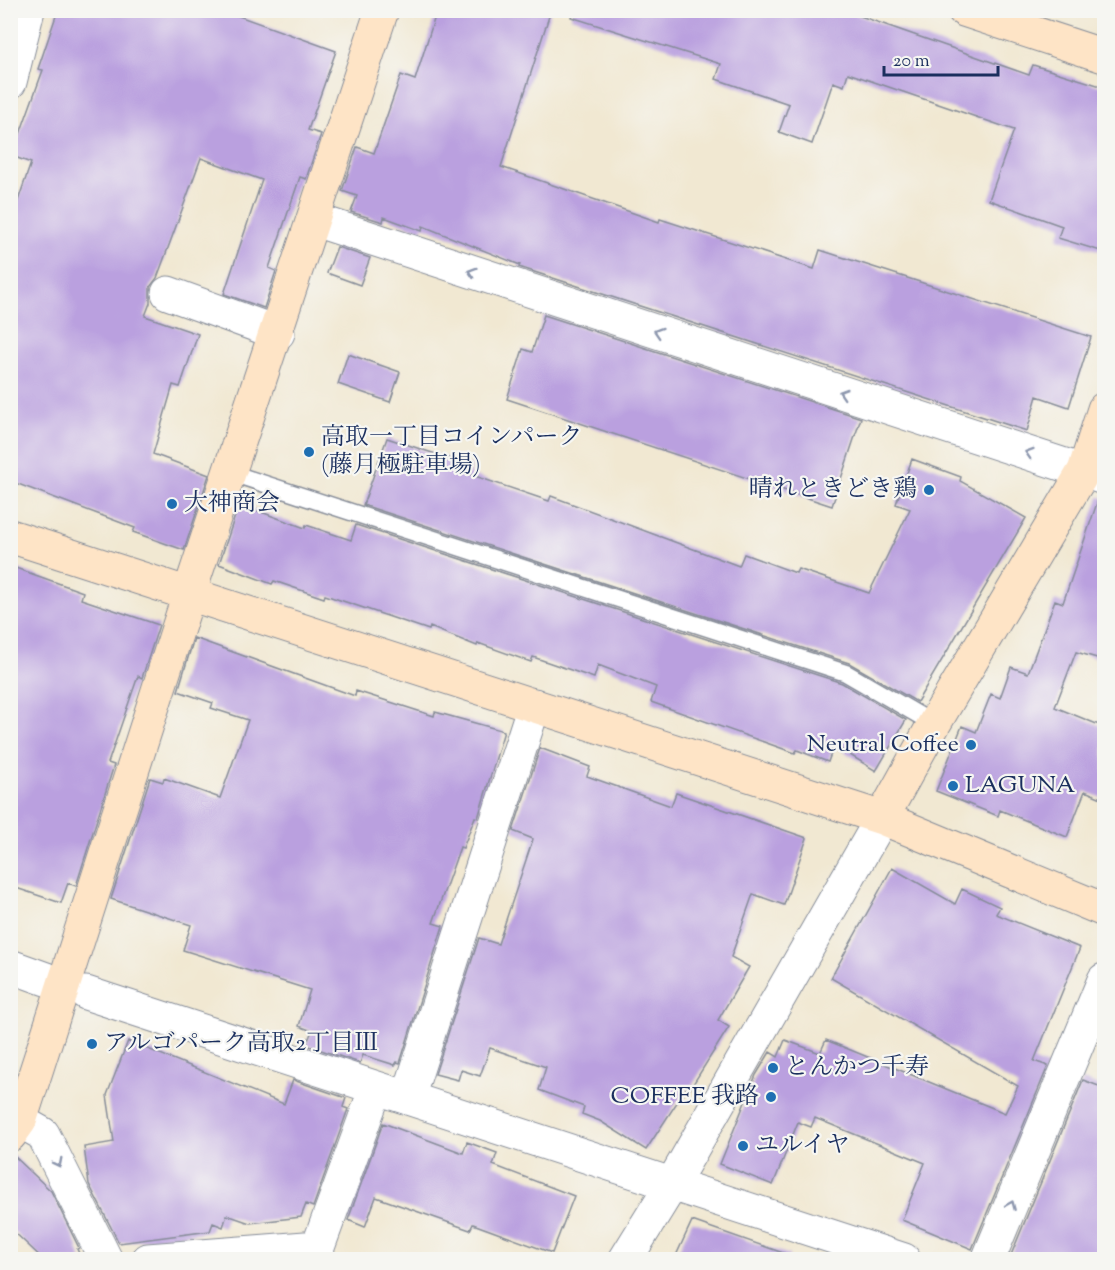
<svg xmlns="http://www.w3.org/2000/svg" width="1115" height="1270" viewBox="0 0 1115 1270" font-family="'Sorts Mill Goudy','Noto Serif JP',serif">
<rect width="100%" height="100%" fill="#f6f6f2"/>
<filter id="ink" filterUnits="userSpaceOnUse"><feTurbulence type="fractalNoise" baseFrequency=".0167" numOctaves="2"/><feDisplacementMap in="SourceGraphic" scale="12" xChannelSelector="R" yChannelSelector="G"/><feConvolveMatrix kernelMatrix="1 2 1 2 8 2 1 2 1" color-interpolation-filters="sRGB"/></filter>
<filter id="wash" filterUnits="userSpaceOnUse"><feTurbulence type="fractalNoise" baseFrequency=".008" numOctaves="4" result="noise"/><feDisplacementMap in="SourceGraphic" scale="24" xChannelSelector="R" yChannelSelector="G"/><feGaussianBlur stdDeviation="1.35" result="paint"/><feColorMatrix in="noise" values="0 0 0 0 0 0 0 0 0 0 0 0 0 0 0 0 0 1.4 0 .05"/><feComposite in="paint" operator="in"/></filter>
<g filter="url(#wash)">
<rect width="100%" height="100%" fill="#f1e8d2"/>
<g id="blocks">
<!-- building -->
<path fill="#baa0df" d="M58 10H222L336 51 308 130 321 134 306 179 300 177 269 268 276 271 264 308 224 294 262 180 201 158 157 278 150 287V303L145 316 198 334 180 387 173 385 153 454 209 475 184 550 133 532 135 528 10 481V224L31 163 12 156 43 70 38 69Z
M437 10H551L501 167 659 222 660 219 814 269 820 250 1091 337 1069 407 1037 396 1027 431 519 267 520 265 423 226 422 231 384 217 383 222 351 212 357 196 342 191 357 147 374 153 401 75 415 80Z
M572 10H843L1029 75 1033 65 1104 87V252L1058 238 1062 226 989 200 1014 130 848 73 844 86 833 82 812 144 779 132 789 104 716 79 721 64 571 17Z
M337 247 370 258 360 285 327 273Z
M544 315 861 418 832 506 507 399 523 349 532 352Z
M348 354 400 372 390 402 338 384Z
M387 438 472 466 469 474 549 501 551 496 739 566 744 554 796 573 798 569 869 593 910 509 896 504 912 459 961 477 960 481 1026 518 917 702 849 663 363 505Z
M1099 497 1104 498V660L1076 652 1055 707 1104 727V799L1085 791 1067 837 1000 810 998 816 936 791 962 726 976 732 991 694 1000 698 1011 667 1028 673 1055 600 1063 603Z
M239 504 305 528 306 525 351 540 356 525 842 683 906 720 876 771 834 745 828 762 797 750 795 753 651 702 656 687 598 665 594 678 533 657 531 662 478 643 477 646 430 627 429 630 325 595 324 598 274 581 272 584 219 564Z
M10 566 83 592 81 599 159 625 142 678 138 676 108 763 114 765 76 886 68 883 61 903 10 886Z
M194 638 355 696 356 691 434 716 435 712 504 731 478 818 475 817 463 848 460 847 433 923 443 926 400 1063 397 1062 395 1065 363 1055 360 1063 306 1045 312 1031 299 1026 310 990 183 950 191 925 111 899 150 778 163 782 164 778 220 798 248 720 211 708 213 703 178 691Z
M540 748 590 767 587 776 671 806 676 793 807 838 784 905 753 894 731 957 749 967 718 1020 729 1027 690 1089 687 1087 646 1150 600 1121 582 1114 584 1107 539 1090 546 1067 490 1048 480 1076 461 1070 458 1080 435 1074 479 938 498 944 533 839 513 831Z
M892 868 955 904 962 889 1000 907 996 914 1080 948 1034 1061 1048 1066 972 1249 902 1220 925 1163 815 1118 811 1127 798 1122 773 1185 720 1164 756 1075 770 1052 778 1057 785 1040 820 1053 826 1040 1005 1113 1018 1086 831 978Z
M128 1041 284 1104 293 1080 346 1098 343 1107 348 1109 313 1207 306 1204 301 1217 250 1223 227 1215 223 1227 213 1223 210 1231 119 1243 89 1184 84 1147 114 1142 107 1095Z
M1083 1080 1104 1088V1260H1009Z
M383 1123 463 1153 467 1142 497 1153 493 1165 574 1196 552 1253 473 1224 470 1230 376 1197 365 1227 348 1220Z
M11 1153 51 1191 79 1248 77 1249 82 1260H44L10 1228Z
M692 1221 789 1255 788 1260H674Z"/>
</g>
</g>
<g filter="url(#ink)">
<use href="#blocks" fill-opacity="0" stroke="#868c98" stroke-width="1.5"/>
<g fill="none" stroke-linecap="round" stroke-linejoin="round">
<defs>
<path id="lane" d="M231 473 846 673 934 724"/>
<path id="street" d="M10 82 28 10
M315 220 1104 478
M168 293 278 333
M10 966 46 979
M86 993 904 1260
M408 1098 534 705
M20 1121 43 1134 106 1260
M148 1260 318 1247 376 1088
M625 1260 672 1184 882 818
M988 1260 1104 980"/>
<path id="secondary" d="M964 10 1104 56
M10 536 882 818 1104 910
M882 818 934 724 1084 471 1104 409
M10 1135 20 1121 189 594 382 10"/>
</defs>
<!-- lane casing -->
<use href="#lane" stroke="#868c98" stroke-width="19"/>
<!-- street casing -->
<use href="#street" stroke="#868c98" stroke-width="35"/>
<!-- secondary casing -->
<use href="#secondary" stroke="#868c98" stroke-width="35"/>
<!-- lane -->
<use href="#lane" stroke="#fff" stroke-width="16"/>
<!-- street -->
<use href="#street" stroke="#fff" stroke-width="33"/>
<!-- secondary -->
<use href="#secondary" stroke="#fee4c6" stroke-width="33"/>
</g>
<!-- one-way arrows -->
<defs><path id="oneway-chevron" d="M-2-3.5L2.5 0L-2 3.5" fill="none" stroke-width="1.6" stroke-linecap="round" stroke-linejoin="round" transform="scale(1.5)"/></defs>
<g stroke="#8d97ae">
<use href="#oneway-chevron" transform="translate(472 272) rotate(-162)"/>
<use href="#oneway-chevron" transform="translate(658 332) rotate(-162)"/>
<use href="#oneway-chevron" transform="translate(843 393) rotate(-162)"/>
<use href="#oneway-chevron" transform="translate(1029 453) rotate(-162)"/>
<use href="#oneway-chevron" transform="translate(58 1163) rotate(63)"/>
<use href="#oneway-chevron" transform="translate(1011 1205) rotate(-67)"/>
</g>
</g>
<!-- markers -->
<g fill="#1f6fb2" stroke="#f6f6f2" stroke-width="2">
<circle cx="309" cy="452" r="6"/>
<circle cx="929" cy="490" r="6"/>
<circle cx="172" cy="504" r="6"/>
<circle cx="971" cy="745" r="6"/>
<circle cx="953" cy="786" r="6"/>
<circle cx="92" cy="1044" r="6"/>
<circle cx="773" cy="1068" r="6"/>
<circle cx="771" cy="1097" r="6"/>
<circle cx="743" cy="1146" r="6"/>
</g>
<g text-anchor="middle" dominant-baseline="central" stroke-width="4.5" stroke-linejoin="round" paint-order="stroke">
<!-- poi labels -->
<g font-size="24" fill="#1b2f5e" stroke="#f6f6f2" text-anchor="start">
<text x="321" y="438">高取一丁目コインパーク<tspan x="321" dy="28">(藤月極駐車場)</tspan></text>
<text x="917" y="490" text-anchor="end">晴れときどき鶏</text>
<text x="184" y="504">大神商会</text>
<text x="959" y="745" text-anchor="end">Neutral Coffee</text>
<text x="965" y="786">LAGUNA</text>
<text x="104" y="1044">アルゴパーク高取2丁目Ⅲ</text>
<text x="785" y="1068">とんかつ千寿</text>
<text x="759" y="1097" text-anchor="end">COFFEE 我路</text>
<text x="755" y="1146">ユルイヤ</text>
</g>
</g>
<!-- margin -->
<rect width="1115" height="1270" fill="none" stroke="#f6f6f2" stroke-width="36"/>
<!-- scale -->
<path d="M884 66v9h114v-9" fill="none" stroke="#1b2f5e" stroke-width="3"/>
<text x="893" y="66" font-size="18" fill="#1b2f5e" stroke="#f6f6f2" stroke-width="4.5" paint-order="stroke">20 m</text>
</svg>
